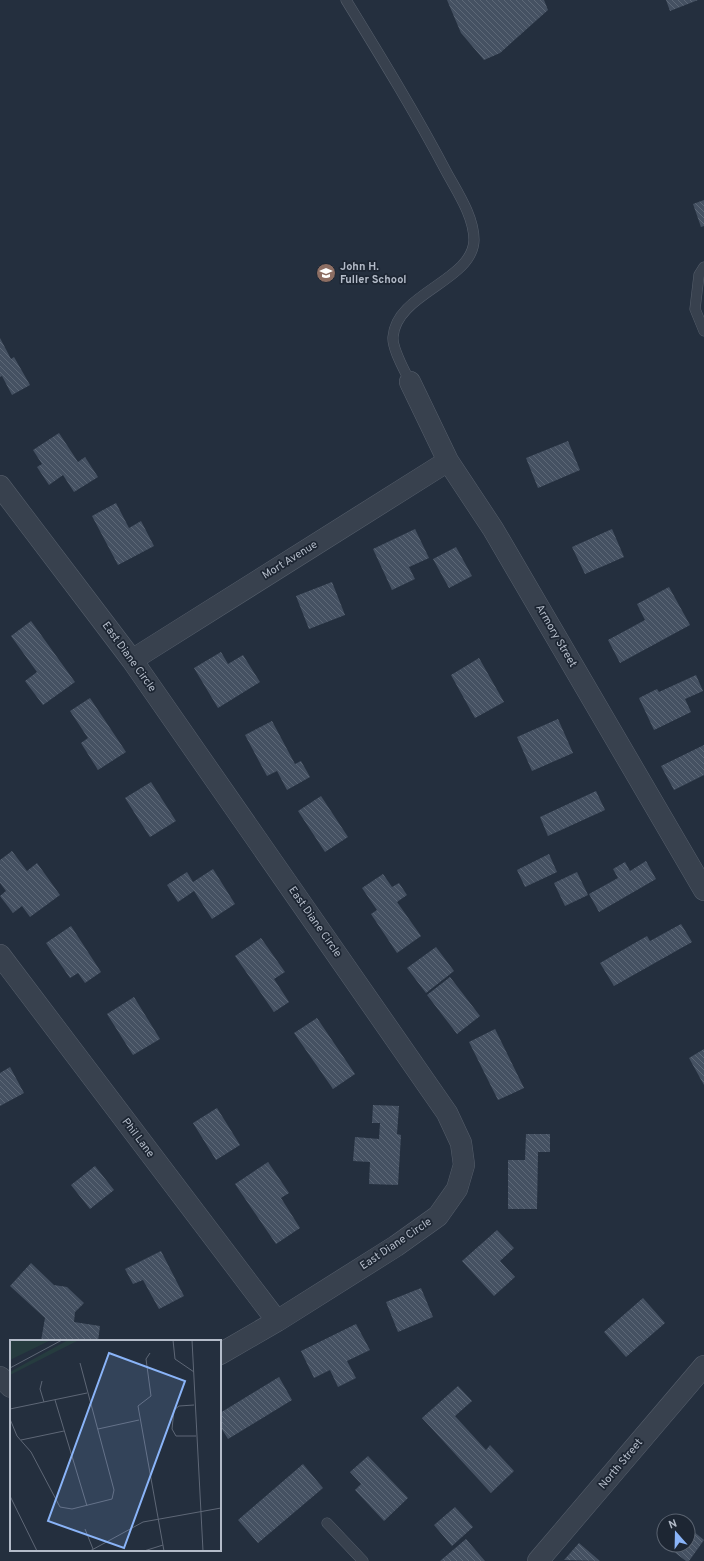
<svg xmlns="http://www.w3.org/2000/svg" width="704" height="1561" viewBox="0 0 704 1561" font-family="Overpass,sans-serif">
<defs>
<pattern id="building-back-hatch" width="6" height="6" patternUnits="userSpaceOnUse"><rect width="6" height="6" fill="#455162"/><path d="M-1 5l2 2M0 0l6 6M5-1l2 2" fill="none" stroke="#5d6877"/></pattern>
</defs>
<rect width="100%" height="100%" fill="#242f3e"/>
<!-- building -->
<path fill="url(#building-back-hatch)" d="M447 0H544L548 10 500 53 484 60 461 33Z
M666 0H698L670 11Z
M704 200V226L701 227 693 204Z
M0 338 11 359 14 357 30 385 12 395 2 376 0 377Z
M59 433 78 462 85 457 98 477 74 492 63 475 49 485 37 467 42 464 33 450Z
M568 441 580 470 538 488 526 458Z
M116 503 129 528 141 521 154 546 118 565 92 516Z
M415 529 429 558 409 567 415 579 392 590 373 549Z
M612 529 624 557 585 574 572 547Z
M456 547 472 576 449 588 433 559Z
M332 582 345 615 309 629 296 596Z
M669 587 690 625 620 663 608 640 645 620 637 604Z
M31 621 75 682 43 705 25 681 37 672 11 636Z
M221 652 228 664 243 655 260 682 218 708 194 668Z
M479 658 504 702 475 718 451 675Z
M696 675 703 691 685 699 691 712 654 730 639 698 657 689 659 692Z
M90 698 126 752 98 770 81 743 88 738 70 711Z
M558 719 573 753 532 771 517 737Z
M272 721 295 764 301 761 310 777 287 790 277 771 267 776 245 735Z
M704 745V775L674 790 661 766Z
M151 782 176 821 150 837 125 798Z
M596 791 605 810 548 836 540 817Z
M321 796 348 837 325 852 298 811Z
M12 851 27 871 37 863 60 895 30 917 22 906 13 913 0 896 6 891 0 883V860Z
M549 854 557 872 525 887 517 870Z
M646 861 656 879 599 912 589 894 618 878 613 869 625 862 630 871Z
M213 869 235 904 212 919 194 891 178 902 167 885 187 872 193 882Z
M577 872 588 895 565 906 554 883Z
M383 874 392 887 399 883 407 895 397 902 421 936 397 953 371 914 377 910 362 888Z
M681 924 692 942 614 986 600 963 647 936 650 941Z
M71 926 101 972 85 983 78 973 70 978 46 943Z
M261 938 285 972 274 979 289 1002 274 1012 235 956Z
M436 947 454 971 426 993 407 968Z
M450 977 480 1016 457 1034 427 995Z
M134 997 160 1039 133 1055 107 1014Z
M317 1018 355 1074 333 1089 294 1033Z
M495 1029 524 1088 498 1100 469 1042Z
M704 1049V1085L689 1058Z
M10 1067 24 1093 0 1106V1073Z
M373 1105 399 1106 397 1134 401 1135 398 1185 369 1184 370 1162 353 1161 355 1137 379 1139 380 1123H372Z
M217 1108 240 1145 216 1160 193 1123Z
M526 1134H550V1152H538L537 1209H508V1160H525Z
M268 1162 289 1193 281 1198 300 1228 276 1244 235 1184Z
M95 1166 114 1190 90 1209 71 1185Z
M497 1230 514 1248 500 1261 515 1277 494 1296 462 1261Z
M161 1251 184 1296 159 1309 143 1280 133 1284 125 1269Z
M31 1263 54 1285 67 1287 84 1303 75 1312 74 1322 100 1326 98 1341H41L45 1318 10 1286Z
M421 1288 433 1317 398 1332 386 1302Z
M643 1298 665 1323 626 1357 604 1332Z
M356 1324 370 1350 347 1361 356 1378 338 1387 330 1370 314 1378 301 1351Z
M279 1377 292 1400 228 1439 220 1426V1413Z
M458 1386 472 1401 455 1416 486 1450 490 1445 514 1471 491 1493 422 1418Z
M368 1456 408 1498 384 1521 355 1490 361 1484 350 1472Z
M303 1464 323 1488 258 1543 238 1520Z
M455 1507 473 1527 452 1546 434 1525Z
M688 1527 704 1540 689 1561H686L665 1545H688Z
M466 1539 485 1561H440Z
M579 1543 600 1561 564 1560Z"/>
<g fill="none" stroke-linecap="round" stroke-linejoin="round">
<defs>
<path id="service" d="M346 0C381 57 416 114 447 173 458 193 474 217 474 240 473 281 396 293 393 337 392 349 405 371 410 382
M704 267 699 275 695 309 704 331
M327 1523 363 1561"/>
<path id="minor" d="M410 382 448 461 493 529 704 890
M0 486 132 660 447 1113 461 1143 464 1165 457 1189 438 1216 396 1246 277 1321 220 1354
M132 660 448 461
M0 955 277 1321
M0 1377 11 1387
M538 1561 704 1366"/>
</defs>
<!-- service casing -->
<use href="#service" stroke="#565f6c" stroke-width="11"/>
<!-- minor casing -->
<use href="#minor" stroke="#565f6c" stroke-width="22"/>
<!-- service -->
<use href="#service" stroke="#38414e" stroke-width="10"/>
<!-- minor -->
<use href="#minor" stroke="#38414e" stroke-width="21"/>
</g>
<!-- icons -->
<defs>
<symbol id="school-disc" viewBox="-11 -11 22 22"><circle r="9.5" fill="#8d6e63" stroke="#1d2633"/><path d="M0-5L7-2L0 1L-7-2ZM-4 1L0 2.5L4 1V4Q0 6-4 4Z" fill="#fff"/></symbol>
</defs>
<g fill-rule="evenodd">
<use href="#school-disc" x="315" y="262" width="22" height="22"/>
</g>
<g text-anchor="middle" dominant-baseline="central" stroke-width="3.5" stroke-linejoin="round" paint-order="stroke">
<!-- poi labels -->
<g font-size="11" font-weight="bold" fill="#b4bcc9" stroke="#1d2633" text-anchor="start">
<text x="340" y="267">John H.<tspan x="340" dy="13">Fuller School</tspan></text>
</g>
<!-- street labels -->
<g font-size="11" fill="#b4bcc9" stroke="#1d2633">
<text transform="translate(290 560) rotate(-32)">Mort Avenue</text>
<text transform="translate(556 636) rotate(60)">Armory Street</text>
<text transform="translate(129 657) rotate(54)">East Diane Circle</text>
<text transform="translate(315 922) rotate(55)">East Diane Circle</text>
<text transform="translate(138 1138) rotate(53)">Phil Lane</text>
<text transform="translate(396 1244) rotate(-34)">East Diane Circle</text>
<text transform="translate(621 1464) rotate(-50)">North Street</text>
</g>
</g>
<!-- overview -->
<g transform="translate(10 1340)">
<rect width="211" height="211" fill="#242f3e"/>
<path d="M58 0H69L0 35V32Z" fill="#263c3f"/>
<path d="M0 0H41L0 20Z" fill="#263c3f"/>
<path fill="none" stroke="#5e6776" stroke-width="1" d="M163 0 165 19 184 32M182 0 193 211M140 13 136 19 141 56 128 66 154 211M0 28 52 0M32 41 30 49 34 62M45 60 77 166M184 65 169 66 164 70 162 89 166 96H186M0 69 77 53M0 79 7 96 21 112 50 167 62 169 102 159 104 150 70 23M88 89 129 80M11 100 54 91M0 156 27 211M75 189 83 209M80 211 133 182 211 168M134 211 153 205"/>
<path fill="#8ab4f8" fill-opacity="0.15" stroke="#8ab4f8" stroke-width="2" d="M99 13 175 41 114 208 38 181Z"/>
<rect width="211" height="211" fill="none" stroke="#b4bcc9" stroke-width="2"/>
</g>
<!-- north arrow -->
<g transform="translate(676 1533) rotate(340)"><circle r="19" fill="#1d2633" stroke="#59626f"/>
<path d="M0-3L7 15L0 10L-7 15Z" fill="#8ab4f8"/>
<text y="-6" font-size="11" font-weight="bold" text-anchor="middle" fill="#b4bcc9">N</text>
</g>
</svg>
